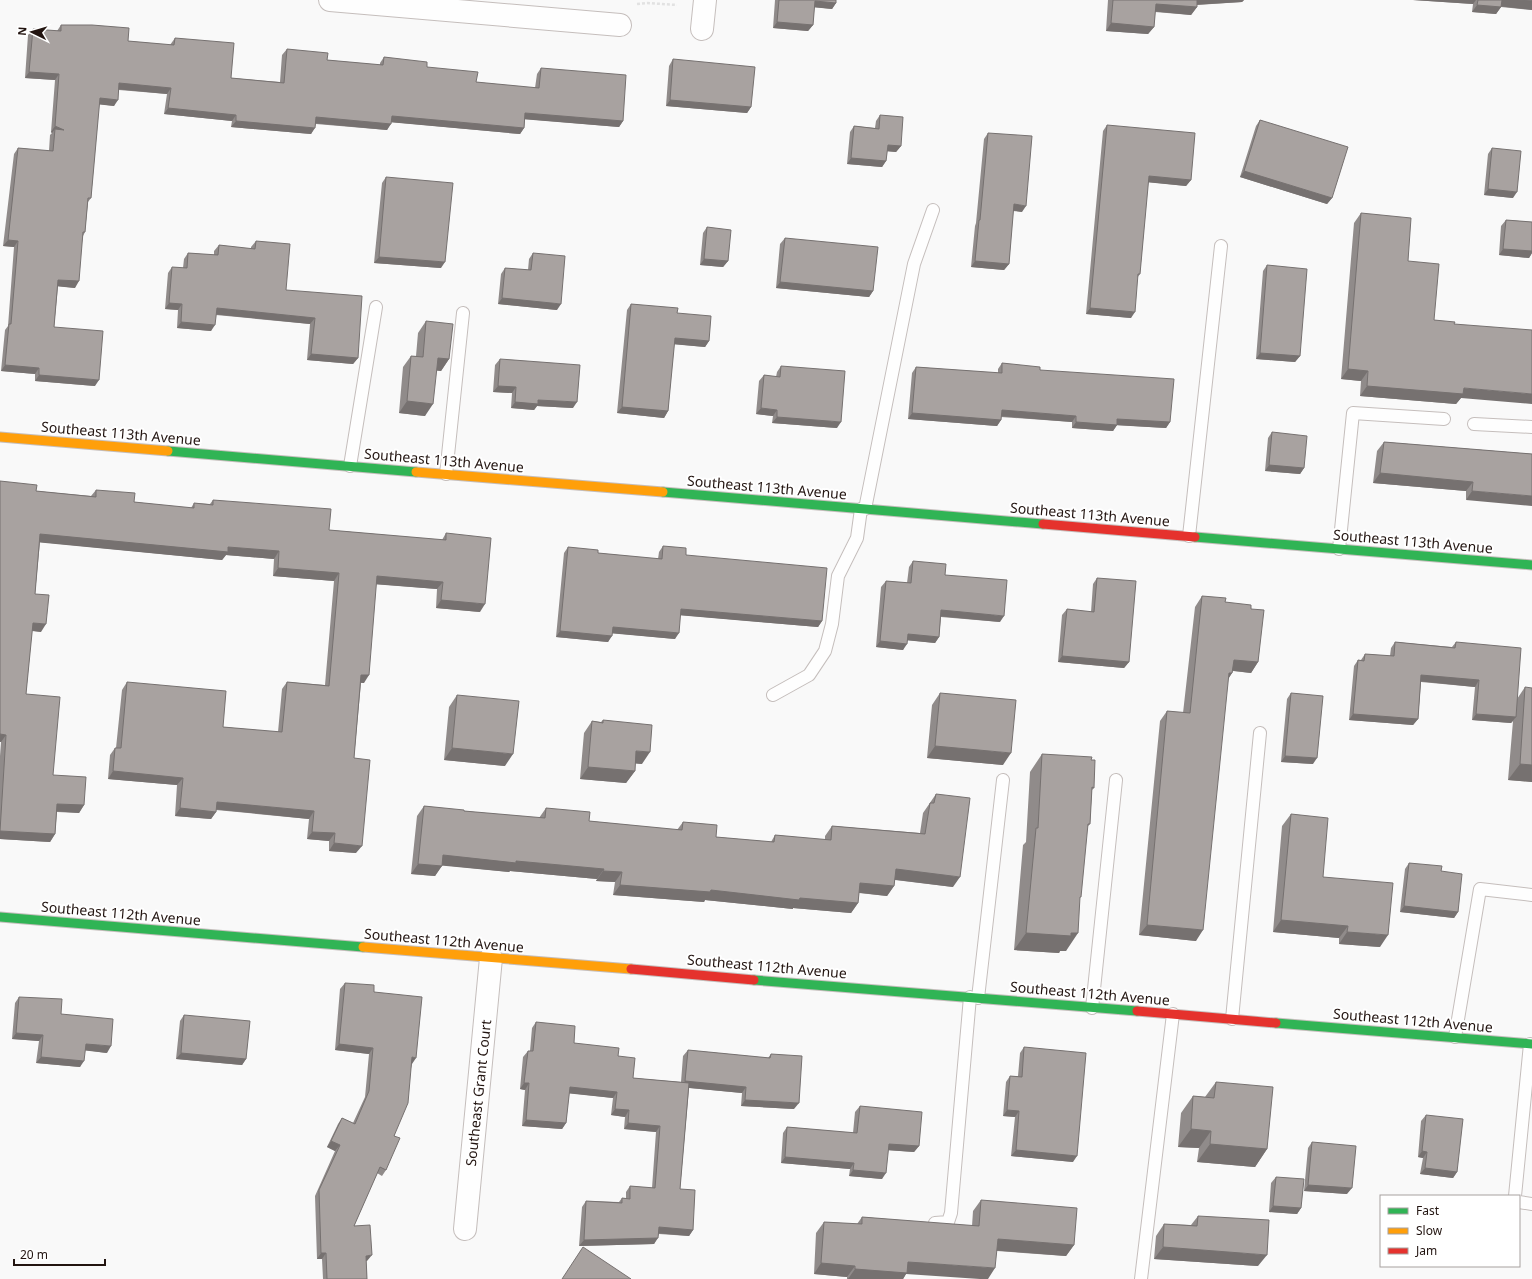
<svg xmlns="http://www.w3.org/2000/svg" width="1532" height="1279" viewBox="0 0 1532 1279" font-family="'Noto Sans',sans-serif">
<rect width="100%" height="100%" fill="#f9f9f9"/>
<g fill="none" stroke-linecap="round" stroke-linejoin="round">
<defs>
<path id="lane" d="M1474 424 1532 427
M350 466 376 307
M446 474 463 313
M865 509 914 264 933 210
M1189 536 1221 246
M1339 549 1353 413 1444 419
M773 695 809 675 825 651 832 624 838 576 857 538 861 509
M978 998 1003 780
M1092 1008 1116 780
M1232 1019 1260 733
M1455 1037 1480 889 1532 895
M1515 1196 1530 1044
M1519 1202 1532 1204
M935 1223 948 1222 951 1213 970 997
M1141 1279 1173 1014"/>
<path id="street" d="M330 0 620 25
M702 29 705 0
M465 1229 491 958"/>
<path id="fast" d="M168 451 416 472
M663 492 1043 524
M1195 537 1532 565
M0 917 363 947
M754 980 1137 1011
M1276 1023 1532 1044"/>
<path id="slow" d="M0 437 168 451
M416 472 663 492
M363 947 631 969"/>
<path id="jam" d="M1043 524 1195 537
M631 969 754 980
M1137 1011 1276 1023"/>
</defs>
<!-- lane casing -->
<use href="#lane" stroke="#c5bebc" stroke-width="14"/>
<!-- street casing -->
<use href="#street" stroke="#c5bebc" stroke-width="24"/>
<!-- fast casing -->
<use href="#fast" stroke="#c5bebc" stroke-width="11"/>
<!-- slow casing -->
<use href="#slow" stroke="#c5bebc" stroke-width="11"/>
<!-- jam casing -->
<use href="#jam" stroke="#c5bebc" stroke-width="11"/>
<!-- path -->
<path stroke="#e2e2e2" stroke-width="2.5" stroke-dasharray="3 2" stroke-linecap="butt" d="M637 4 647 3 677 5"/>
<!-- lane -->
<use href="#lane" stroke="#fefefe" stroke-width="12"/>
<!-- street -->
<use href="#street" stroke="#fefefe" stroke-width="22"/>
<!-- fast -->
<use href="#fast" stroke="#30b455" stroke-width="9"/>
<!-- slow -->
<use href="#slow" stroke="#ff9f0a" stroke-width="9"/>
<!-- jam -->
<use href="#jam" stroke="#e5322d" stroke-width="9"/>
</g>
<!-- wall -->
<path fill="#908b8a" d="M775 0H836V3L832 9 814 7 813 25 808 31 773 28Z
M1108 0H1244L1242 2 1197 5V7L1191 15 1155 12 1154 27 1148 34 1106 31Z
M1413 0H1532V10L1501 7 1496 14 1472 12 1473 4Z
M61 25 128 41 170 45 175 38 231 78 280 82 282 55 287 49 327 60 380 65V63L384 57 427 67 476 82 535 88 537 74 541 68 623 121 619 127 525 119 524 128 520 134 391 122 387 130 316 124 311 134 231 127 232 121 164 114 167 94 119 90 114 106 99 104 91 198 88 202 85 232 83 236 75 288 58 286 54 327 95 386 35 381V374L1 371 5 330 8 326 14 247 3 246 14 154 18 148 49 151 50 135 52 133 51 132 55 80 25 78 28 35 33 29 57 31Z
M673 59 751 107 747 113 666 106 669 66Z
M880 115 901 146 896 152 887 151 886 161 882 167 847 164 850 132 854 126 875 128 876 121Z
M1260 120 1332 198 1327 204 1240 177 1256 126Z
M1107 125 1191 180 1186 186 1148 182 1140 274 1137 278 1131 318 1086 314 1103 131Z
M988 133 1022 212 1013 211 1009 264 1004 270 971 267 975 226 976 223 984 139Z
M1492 148 1513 198 1484 195 1488 154Z
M386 177 441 268 374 263 382 183Z
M1361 213 1408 261 1434 320 1454 324 1461 398 1456 404 1360 396 1361 381 1341 379 1354 223Z
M1506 220 1532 222V253L1529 258 1499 255 1501 226Z
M707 227 728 261 723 267 700 265 703 233Z
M785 238 873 291 869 297 776 288 780 244Z
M256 241 286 290 358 358 353 364 307 360 310 324 216 315 211 331 177 328 178 310 165 309 168 273 172 267 183 268 184 259 188 253 214 255V251L219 245 251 249V247Z
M533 253 557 310 498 304 501 274 505 268 528 270 529 259Z
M1267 265 1300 356 1295 362 1256 359 1263 271Z
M631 304 677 313 709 341 705 347 674 344 668 411 664 418 617 413 627 310Z
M426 321 449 359 441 371 436 370 425 416 399 413 403 367 411 356H416L418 333Z
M500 359 573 408 537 406 534 410 511 408 512 393 493 392 495 365Z
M1002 363 1040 370 1170 422 1166 428 1117 425 1113 431 1072 428V422L1001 417V420L997 426 908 419 912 373 916 367 998 373V369Z
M781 366 837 428 772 423 773 416 756 414 759 381 764 375 776 377 777 372Z
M1272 432 1304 468 1300 474 1265 471 1268 438Z
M1384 442 1532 454 1466 500V491L1373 483 1377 451Z
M0 481 36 491 91 496 96 490 134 502 191 508 194 503 210 504 213 500 329 530 442 540 446 533 480 612 436 608 437 589 376 584 364 683H361L354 758 356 853 329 851V841L307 839 309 819 216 810V812L211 819 175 816 177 785 108 779 110 755 115 748H116L122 690 127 682 223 727 278 732 282 689 287 682 325 685 334 581 273 576 274 559 226 555 222 560 40 542 35 594 41 632 32 631 26 694 53 775 84 805 79 813 57 812 55 834 50 842 0 839V756L1 742H0Z
M663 546 686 555 822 621 818 627 680 615 675 639 612 633 608 642 556 637 564 553 568 547 598 553 658 559 659 552Z
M913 561 945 575 1000 622 941 617 939 637 935 643 907 640 903 650 876 647 881 587 886 581 907 583 909 567Z
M1097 578 1129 662 1124 668 1058 662 1062 615 1067 609 1091 612 1093 584Z
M1202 596 1251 609 1258 662 1251 673 1233 671 1232 673 1228 679 1196 941 1139 935 1160 721 1167 711 1183 713 1195 607Z
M1395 642 1452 647 1456 642 1517 699 1525 687 1532 782 1508 780 1513 721 1511 723 1472 720 1475 687 1421 682 1418 719 1413 725 1349 720 1354 666 1358 660H1361L1365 654 1390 656 1391 648Z
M940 693 1003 765 927 758 932 705Z
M1291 693 1313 764 1281 762 1287 699Z
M457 695 505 766 444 760 449 707Z
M603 720 642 764 635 763V771L626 783 580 779 584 733 592 721 601 722Z
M1042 754 1091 760 1094 788 1092 790 1090 824 1087 827 1079 900 1066 951H1060L1059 953 1014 950 1023 845 1026 842 1030 772Z
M936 794 953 887 895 880 894 886 887 896 859 893 858 903 851 913 793 908V909L705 900 704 902 613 895 615 882 596 881 597 879 510 871 509 872 442 865 435 876 411 874 417 816 424 806 464 811 539 818 546 808 589 821 677 830 683 822 716 837 771 842 775 835 825 840V836L832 826 920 833 923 813Z
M1291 814 1323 877 1380 947 1339 944V938L1273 932 1282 826Z
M1409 863 1441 871 1458 912 1454 918 1400 912 1405 869Z
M345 983 374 992 412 1064 386 1170 382 1176 377 1173 354 1226 367 1261H366L367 1279H323L322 1259H317L315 1196 335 1151 327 1147 338 1124 342 1118 353 1123 365 1097 369 1054 335 1050 340 989Z
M19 997 61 1014 107 1053 85 1050 80 1067 36 1063 39 1041 12 1039 15 1003Z
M184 1015 246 1059 242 1065 176 1059 180 1021Z
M536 1022 574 1043 618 1056 633 1078 681 1082 683 1056 688 1050 768 1058 771 1054 794 1109 741 1106 742 1093 689 1088 680 1189 693 1230 689 1236 659 1234 654 1244 579 1246 582 1207 586 1201 619 1202 622 1198H626V1192L630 1186 652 1188 656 1132 624 1129 625 1117 611 1115 613 1098 569 1093 566 1123 562 1129 522 1126 525 1090 520 1089 523 1057 528 1051H530L532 1028Z
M1024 1047 1073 1162 1011 1156 1015 1117 1003 1116 1006 1082 1010 1076H1018L1020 1053Z
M1216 1082 1267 1149 1255 1167 1197 1162 1199 1148 1178 1147 1181 1113 1193 1096 1205 1097Z
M860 1106 919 1146 914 1152 888 1150 882 1179 849 1176 850 1169 781 1163 783 1133 787 1127 853 1133 855 1112Z
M1426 1115 1457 1172 1453 1178 1420 1174 1423 1158 1418 1157 1421 1121Z
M1312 1142 1347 1194 1304 1191 1308 1148Z
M1276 1177 1301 1208 1297 1214 1269 1212 1271 1183Z
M981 1200 1074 1245 1066 1256 997 1251 906 1274 903 1279H847V1277L814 1274 816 1233 824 1222 857 1224 862 1217 972 1226 973 1211Z
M1198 1216 1258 1266 1154 1259 1156 1236 1164 1224 1191 1225Z"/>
<!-- shaded-wall -->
<path fill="#767170" d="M1196 0H1244L1242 2 1192 5Z
M1413 0H1476L1473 4Z
M1501 0H1517L1532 1V10L1497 6Z
M815 1 836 3 832 9 811 7Z
M1156 4 1197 7 1191 15 1150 11Z
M1477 5 1501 7 1496 14 1472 12Z
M777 22 813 25 808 31 773 28Z
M1111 23 1154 27 1148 34 1106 31Z
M29 72 59 74 55 80 25 78Z
M119 83 171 88 167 94 115 89Z
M100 98 118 100 114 106 95 104Z
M670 100 751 107 747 113 666 106Z
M168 108 236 115 232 121 164 114Z
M525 113 623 121 619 127 521 119Z
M392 116 524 128 520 134 388 122Z
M316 117 391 124 387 130 312 123Z
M236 121 315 128 311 134 231 127Z
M55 126 64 130 55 129 52 133 51 132Z
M888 145 901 146 896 152 884 151Z
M851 158 886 161 882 167 847 164Z
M1244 171 1332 198 1327 204 1240 177Z
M1149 176 1191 180 1186 186 1145 182Z
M1488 189 1517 192 1513 198 1484 195Z
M1014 204 1026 206 1022 212 1010 210Z
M8 240 18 241 14 247 3 246Z
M1503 249 1532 251V253L1529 258 1499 255Z
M379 257 445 262 441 268 374 263Z
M704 259 728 261 723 267 700 265Z
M975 261 1009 264 1004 270 971 267Z
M58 280 79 281 75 288 54 286Z
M780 282 873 291 869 297 776 288Z
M502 298 561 304 557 310 498 304Z
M169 303 182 304 178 310 165 309Z
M217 308 315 318 310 324 212 314Z
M1090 308 1135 312 1131 318 1086 314Z
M181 322 215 325 211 331 177 328Z
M675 338 709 341 705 347 671 344Z
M1260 353 1300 356 1295 362 1256 359Z
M311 354 358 358 353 364 307 360Z
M438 358 449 359 441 371 429 370Z
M5 365 39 368 35 374 1 371Z
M1348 369 1368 371 1361 381 1341 379Z
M39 375 99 380 95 386 35 381Z
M498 386 516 387 512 393 493 392Z
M1367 386 1464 388 1532 394V404L1461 398 1456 404 1360 396Z
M538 400 577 402 573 408 537 406 534 410 511 408 515 402Z
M407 401 433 404 425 416 399 413Z
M622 407 668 411 664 418 617 413Z
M761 408 777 410 773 416 756 414Z
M1002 410 1076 416 1072 422 998 416Z
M912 413 1001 420 997 426 908 419Z
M777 417 841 422 837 428 772 423Z
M1117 419 1170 422 1166 428 1113 425Z
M1076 422 1117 425 1113 431 1072 428Z
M1269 465 1304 468 1300 474 1265 471Z
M1380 473 1473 482 1466 491 1373 483Z
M1472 491 1532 496V506L1466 500Z
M40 534 228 547 279 551 274 559 226 555 222 560 35 542Z
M278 568 339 573 334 581 273 576Z
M377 576 443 582 437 589 372 584Z
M441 600 485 604 480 612 436 608Z
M681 609 822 621 818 627 677 615Z
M941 610 1004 616 1000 622 937 616Z
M33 623 46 624 41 632 27 630Z
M613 627 679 633 675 639 608 633Z
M560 631 612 636 608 642 556 637Z
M908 634 939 637 935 643 904 640Z
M880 641 907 644 903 650 876 647Z
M1062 656 1129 662 1124 668 1058 662Z
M1234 660 1258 662 1251 673 1227 670Z
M1229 673H1232L1225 684Z
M361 675H369L364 683 356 682Z
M1421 675 1479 680 1475 687 1417 681Z
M1353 714 1418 719 1413 725 1349 720Z
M1476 714 1516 717 1511 723 1472 720Z
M0 734 6 735 1 742H0Z
M935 746 1011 753 1003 765 927 758Z
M452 748 513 754 505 766 444 760Z
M636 751 650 752 642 764 628 763Z
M1285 756 1317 758 1313 764 1281 762Z
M1520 764 1532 765V782L1508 780Z
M588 767 635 771 626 783 580 779Z
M113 771 183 778 177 785 108 779Z
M217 802 314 811 309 819 212 809Z
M57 804 84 805 79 813 52 811Z
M180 808 216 812 211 819 175 816Z
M0 831 55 834 50 842 0 839Z
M312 832 335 833 329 841 307 839Z
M334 843 362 846 356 853 329 851Z
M443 855 516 861 604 869 597 879 510 871 509 872 436 865Z
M418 864 442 866 435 876 411 874Z
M896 869 960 877 953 887 889 879Z
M603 871 622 872 615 882 596 881Z
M860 883 894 886 887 896 853 892Z
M620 885 711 890 858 903 851 913 793 908V909L705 900 704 902 613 895Z
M1404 906 1458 912 1454 918 1400 912Z
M1281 920 1348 926 1339 938 1273 932Z
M1147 925 1203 930 1196 941 1139 935Z
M1347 932 1388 935 1380 947 1339 944Z
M1026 933H1078L1066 951H1060L1059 953 1014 950Z
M16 1033 43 1035 39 1041 12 1039Z
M86 1044 111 1046 107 1053 81 1050Z
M339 1044 373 1048 369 1054 335 1050Z
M181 1053 246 1059 242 1065 176 1059Z
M41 1057 84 1061 80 1067 36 1063Z
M412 1057 416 1058 412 1064H408Z
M685 1081 746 1087 742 1093 680 1087Z
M524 1083H529L525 1090 520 1089Z
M570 1087 617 1092 613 1098 565 1093Z
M745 1100 799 1103 794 1109 741 1106Z
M615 1109 629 1110 625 1117 611 1115Z
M1007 1110 1019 1111 1015 1117 1003 1116Z
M526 1120 566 1123 562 1129 522 1126Z
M628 1123 660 1126 656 1132 624 1129Z
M1191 1129 1211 1131 1199 1148 1178 1147Z
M331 1141 340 1145 335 1151 327 1147Z
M889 1144 919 1146 914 1152 885 1150Z
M1210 1144 1267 1149 1255 1167 1197 1162Z
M1016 1150 1077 1156 1073 1162 1011 1156Z
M1422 1151 1427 1152 1423 1158 1418 1157Z
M785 1157 854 1163 850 1169 781 1163Z
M1425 1168 1457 1172 1453 1178 1420 1174Z
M853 1170 886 1173 882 1179 849 1176Z
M1308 1185 1352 1188 1347 1194 1304 1191Z
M1273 1206 1301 1208 1297 1214 1269 1212Z
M659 1227 693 1230 689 1236 655 1233Z
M658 1238 654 1244 579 1246 584 1240Z
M998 1239 1074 1245 1066 1256 990 1250Z
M1163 1247 1267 1255 1258 1266 1154 1259Z
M321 1253H326L322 1259H317Z
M372 1255 367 1261 362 1262 366 1256Z
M908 1262 995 1268 988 1279H980L906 1274 903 1279H848L855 1269Z
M821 1263 855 1266 847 1277 814 1274Z"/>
<!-- building -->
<path fill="#a8a2a0" stroke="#767170" d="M779 0H836V3L815 1 813 25 777 22Z
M1113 0H1197V7L1156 4 1154 27 1111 23Z
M1478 0H1502L1501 7 1477 5Z
M1517 0H1532V1Z
M61 25H92L129 28 128 41 174 45 175 38 234 43 231 78 284 83 287 49 328 53 327 60 383 65 384 57 427 62V67L478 72 476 82 539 88 541 68 626 75 623 121 525 113 524 128 392 116 391 124 316 117 315 128 236 121V115L168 108 171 88 119 83 118 100 100 98 91 198H88L85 232H83L79 281 58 280 54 327 103 331 99 380 39 375V368L5 365 9 324H11L18 241 8 240 18 148 53 151 55 129 64 130 55 126 59 74 29 72 33 29 61 31Z
M673 59 755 67 751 107 670 100Z
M880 115 903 117 901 146 888 145 886 161 851 158 854 126 879 129Z
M1260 120 1348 147 1332 198 1244 171Z
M1107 125 1195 133 1191 180 1149 176 1140 274H1138L1135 312 1090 308Z
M988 133 1032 136 1026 206 1014 204 1009 264 975 261 979 220H980Z
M1492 148 1521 151 1517 192 1488 189Z
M386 177 453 183 445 262 379 257Z
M1361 213 1411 218 1408 261 1439 264 1434 320 1455 322 1454 324 1532 330V394L1464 388 1463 394 1367 386 1368 371 1348 369Z
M1506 220 1532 222V251L1503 249Z
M707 227 731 230 728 261 704 259Z
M785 238 878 247 873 291 780 282Z
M256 241 290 244 286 290 362 296 358 358 311 354 315 318 217 308 215 325 181 322 182 304 169 303 172 267 187 268 188 253 218 255 219 245 255 249Z
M533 253 565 256 561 304 502 298 505 268 531 270Z
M1267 265 1307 269 1300 356 1260 353Z
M631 304 678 308 677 313 711 316 709 341 675 338 668 411 622 407Z
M426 321 453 324 449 359 438 358 433 404 407 401 411 356 423 357Z
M500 359 580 365 577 402 538 400V404L515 402 516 387 498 386Z
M1002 363 1040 367V370L1174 379 1170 422 1117 419V425L1076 422V416L1002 410 1001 420 912 413 916 367 1002 373Z
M781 366 845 371 841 422 777 417V410L761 408 764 375 780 377Z
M1272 432 1307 436 1304 468 1269 465Z
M1384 442 1532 454V496L1472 491 1473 482 1380 473Z
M0 481 37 485 36 491 96 497V490L135 493 134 502 194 508V503L213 505V500L331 509 329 530 446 540V533L491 538 485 604 441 600 443 582 377 576 369 675H361L354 758 370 760 362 846 334 843 335 833 312 832 314 811 217 802 216 812 180 808 183 778 113 771 115 748H121L127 682 226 691 223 727 282 732 287 682 329 686 339 573 278 568 279 551 228 547V552L40 534 35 594 49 595 46 624 33 623 26 694 60 697 53 775 86 777 84 805 57 804 55 834 0 831 6 735 0 734Z
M663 546 686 548V555L827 568 822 621 681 609 679 633 613 627 612 636 560 631 568 547 598 550V553L662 559Z
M913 561 946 564 945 575 1007 580 1004 616 941 610 939 637 908 634 907 644 880 641 886 581 911 583Z
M1097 578 1136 581 1129 662 1062 656 1067 609 1094 612Z
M1202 596 1226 598 1225 602 1251 605V609L1264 610 1258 662 1234 660 1232 673H1229L1203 930 1147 925 1167 711 1190 713Z
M1395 642 1455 648 1456 642 1521 648 1516 717 1476 714 1479 680 1421 675 1418 719 1353 714 1358 660 1364 661 1365 654 1394 656Z
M1525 687 1532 688V765L1520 764Z
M940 693 1016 700 1011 753 935 746Z
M1291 693 1323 696 1317 758 1285 756Z
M457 695 519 701 513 754 452 748Z
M603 720 652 725 650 752 636 751 635 771 588 767 592 721 603 723Z
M1042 754 1092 757 1091 760H1095L1094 788 1092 787 1090 824H1088L1081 897H1080L1078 933H1071V936L1026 933 1036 828H1038Z
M936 794 970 798 960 877 896 869 894 886 860 883 858 903 800 898 799 900 711 890 710 892 620 885 622 872 603 871 604 869 516 861V863L443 855 442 866 418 864 424 806 464 810V811L545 818 546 808 590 812 589 821 682 830 683 822 717 825 716 837 774 842 775 835 831 840 832 826 925 834 930 803H934Z
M1291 814 1328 818 1323 877 1393 883 1388 935 1347 932 1348 926 1281 920Z
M1409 863 1442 866 1441 871 1462 874 1458 912 1404 906Z
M345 983 374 985V992L422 997 416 1058 412 1057 408 1103 394 1136 400 1138 386 1170 380 1167 354 1226 370 1225 372 1255 366 1256 367 1279H327L326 1253H321L319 1190 340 1145 331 1141 342 1118 355 1124 369 1091 373 1048 339 1044Z
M19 997 62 999 61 1014 113 1019 111 1046 86 1044 84 1061 41 1057 43 1035 16 1033Z
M184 1015 250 1021 246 1059 181 1053Z
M536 1022 575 1026 574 1043 619 1048 618 1056 635 1058 633 1078 689 1083 680 1189 695 1190 693 1230 659 1227 658 1238 584 1240 586 1201 622 1203V1198L630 1199V1186L655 1188 660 1126 628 1123 629 1110 615 1109 617 1092 570 1087 566 1123 526 1120 529 1083H524L528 1051H533Z
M1024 1047 1086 1053 1077 1156 1016 1150 1019 1111 1007 1110 1010 1076 1022 1077Z
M688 1050 770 1058 771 1054 802 1056 799 1103 745 1100 746 1087 685 1081Z
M1216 1082 1273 1087 1267 1149 1210 1144 1211 1131 1191 1129 1193 1096 1214 1098Z
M860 1106 922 1112 919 1146 889 1144 886 1173 853 1170 854 1163 785 1157 787 1127 857 1133Z
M1426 1115 1463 1119 1457 1172 1425 1168 1427 1152 1422 1151Z
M1312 1142 1356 1146 1352 1188 1308 1185Z
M1276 1177 1304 1179 1301 1208 1273 1206Z
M981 1200 1077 1208 1074 1245 998 1239 995 1268 908 1262 907 1273 855 1269V1266L821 1263 824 1222 862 1224V1217L979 1226Z
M1198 1216 1269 1220 1267 1255 1163 1247 1164 1224 1197 1226Z
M583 1247 631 1279H562Z"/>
<g text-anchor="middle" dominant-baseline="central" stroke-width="4" stroke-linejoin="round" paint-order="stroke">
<!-- street labels -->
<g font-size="14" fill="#221410" stroke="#fff">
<text transform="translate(121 433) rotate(5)">Southeast 113th Avenue</text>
<text transform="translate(444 460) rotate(5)">Southeast 113th Avenue</text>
<text transform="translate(767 487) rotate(5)">Southeast 113th Avenue</text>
<text transform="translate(1090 514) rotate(5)">Southeast 113th Avenue</text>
<text transform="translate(1413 541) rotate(5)">Southeast 113th Avenue</text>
<text transform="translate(121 913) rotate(5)">Southeast 112th Avenue</text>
<text transform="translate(444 940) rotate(5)">Southeast 112th Avenue</text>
<text transform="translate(767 966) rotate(5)">Southeast 112th Avenue</text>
<text transform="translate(1090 993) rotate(5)">Southeast 112th Avenue</text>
<text transform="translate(1413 1020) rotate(5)">Southeast 112th Avenue</text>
<text transform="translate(478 1093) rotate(-84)">Southeast Grant Court</text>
</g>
</g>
<!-- legend -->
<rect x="1380" y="1195" width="140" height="72" fill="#ffffff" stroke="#a7a19f"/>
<rect x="1388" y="1208" width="20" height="6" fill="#30b455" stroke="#a7a19f"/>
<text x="1416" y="1215" font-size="12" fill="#221410">Fast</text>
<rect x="1388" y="1228" width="20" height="6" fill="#ff9f0a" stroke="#a7a19f"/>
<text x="1416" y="1235" font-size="12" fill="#221410">Slow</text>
<rect x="1388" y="1248" width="20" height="6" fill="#e5322d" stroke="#a7a19f"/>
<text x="1416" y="1255" font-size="12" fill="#221410">Jam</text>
<!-- north arrow -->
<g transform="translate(32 32) rotate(275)" stroke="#ffffff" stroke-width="3" paint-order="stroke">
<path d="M0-3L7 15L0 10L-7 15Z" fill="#221410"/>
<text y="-6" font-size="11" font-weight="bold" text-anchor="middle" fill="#221410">N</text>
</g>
<!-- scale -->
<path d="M14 1259v6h91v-6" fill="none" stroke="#221410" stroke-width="2"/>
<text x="20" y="1259" font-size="12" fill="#221410" stroke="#ffffff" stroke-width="3" paint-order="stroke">20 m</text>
</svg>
